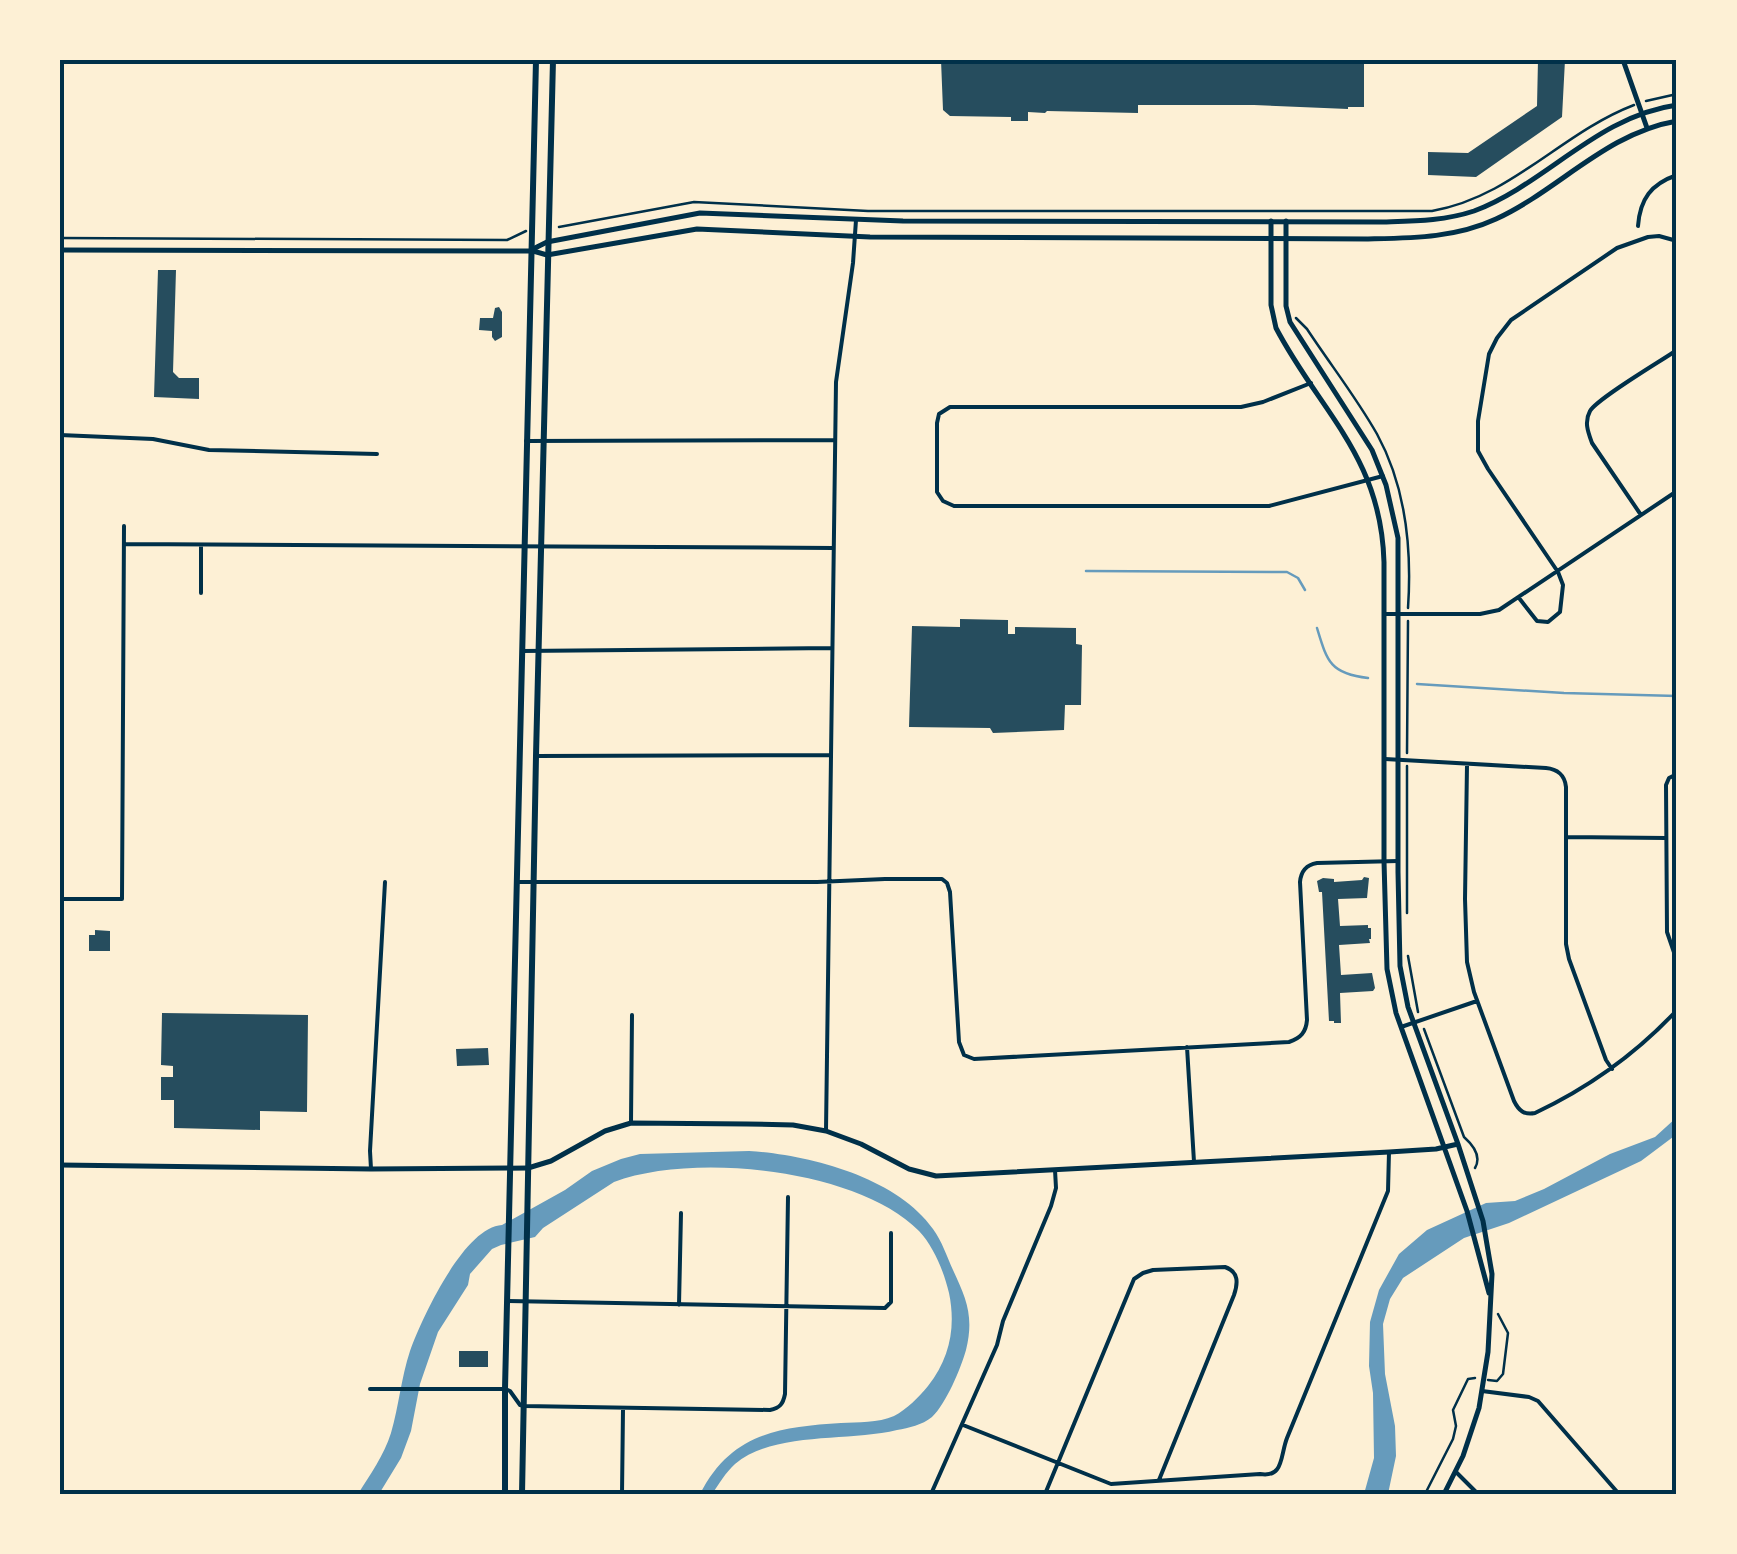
<svg xmlns="http://www.w3.org/2000/svg" width="1737" height="1554" viewBox="0 0 1737 1554" font-family="'Public Sans',sans-serif">
<rect width="100%" height="100%" fill="#fdf0d5"/>
<!-- water -->
<path fill="#669bbc" d="M1677 1117V1134L1641 1161 1509 1223 1464 1238 1403 1278 1390 1299 1383 1324 1385 1374 1395 1426 1396 1456 1388 1494H1364L1374 1458 1373 1393 1369 1366 1370 1322 1379 1290 1399 1254 1427 1230 1486 1203 1515 1201 1544 1189 1610 1154 1655 1137Z
M749 1151C809 1155 896 1177 933 1229 942 1241 947 1257 953 1270 967 1300 974 1317 966 1350 961 1368 946 1404 932 1417 922 1425 909 1428 897 1430 848 1442 774 1431 735 1464 726 1472 719 1484 712 1494H700C731 1433 779 1427 841 1423 858 1422 878 1423 894 1416 906 1410 919 1397 928 1386 950 1358 956 1327 949 1293 944 1272 934 1247 919 1231 858 1169 694 1152 614 1182L543 1228 535 1237 501 1245 492 1249 470 1274 468 1285 438 1332 420 1384 411 1431 401 1458 379 1494H358C370 1475 384 1455 391 1433 399 1406 401 1378 410 1351 422 1318 464 1227 502 1225L565 1190 592 1171 621 1159 640 1154Z"/>
<g fill="none" stroke-linecap="round" stroke-linejoin="round">
<!-- stream -->
<path stroke="#669bbc" stroke-width="2.5" d="M1086 571 1287 572 1298 578 1305 590
M1317 628C1327 661 1330 674 1368 678
M1417 684 1564 693 1677 696"/>
</g>
<!-- building -->
<path fill="#264d5e" d="M941 60 987 63 986 60H1364V107H1348V109L1254 105H1138V113L1047 111 1045 113 1028 112V121H1011V117L950 116 943 110Z
M1538 60H1565L1562 117 1476 177 1428 175V152L1468 153 1537 106Z
M158 270H176L173 372 179 378H199V399L154 397Z
M499 307 502 312V337L495 341 492 337V331L479 330 480 318H493L495 308Z
M960 619 1008 620V634H1015V627L1076 628V644L1082 645 1081 705H1065L1064 730 993 733 990 728 909 727 912 626 960 627Z
M1364 877 1369 878 1367 898 1338 899 1340 926 1368 925V928H1371V939H1369L1370 943 1339 945 1341 975 1372 973 1375 988 1373 991 1340 993 1341 1023H1334V1021H1329L1322 892H1319L1317 881 1323 878 1334 879V882L1362 880Z
M95 930 110 931V951H89V935H95Z
M162 1013 308 1015 307 1112 260 1111V1130L174 1128V1100H161V1077H173V1066L161 1065Z
M488 1048 489 1065 457 1066 456 1049Z
M459 1351H488V1367H459Z"/>
<g fill="none" stroke-linecap="round" stroke-linejoin="round">
<!-- path -->
<path stroke="#003049" stroke-width="2.5" d="M1646 101 1677 94
M559 227 694 202 868 211H1432C1512 197 1561 133 1634 105
M60 238 507 240 526 231
M1296 318 1307 329C1330 364 1356 397 1377 434 1406 487 1412 549 1408 608
M1407 753 1408 621
M1407 913V766
M1408 956 1418 1012
M1424 1029 1464 1137C1473 1145 1482 1156 1475 1168
M1488 1380 1497 1381 1503 1374 1508 1333 1498 1314
M1425 1494 1453 1439 1456 1426 1453 1410 1468 1379 1475 1378"/>
<!-- minor -->
<path stroke="#003049" stroke-width="4" d="M1638 226C1640 199 1651 184 1677 175
M1311 383 1263 402 1241 407H950L939 414 937 423V492L943 501 954 506H1269L1383 476
M60 435 153 439 209 450 377 454
M526 441 835 440
M1641 515 1592 443C1588 432 1584 422 1590 411 1598 398 1661 361 1677 350
M124 544 833 548
M201 545V593
M1519 598 1537 621 1548 622 1560 612 1563 585 1558 572 1488 469 1478 451V421L1489 354 1497 338 1511 320 1617 248 1648 237 1659 236 1677 241
M1384 614H1480L1499 610 1677 491
M522 651 832 648
M536 756 831 755
M1385 759 1546 768C1557 769 1565 775 1566 787V944L1569 959 1606 1060 1612 1069
M1467 765 1465 899 1467 962 1474 992 1514 1101C1519 1111 1524 1115 1535 1113 1590 1087 1636 1054 1677 1010
M1677 774 1669 778 1666 785 1667 932 1677 961
M1566 837 1666 838
M517 882H817L885 879H942L947 883 950 892 959 1042 964 1055 974 1059 1289 1042C1301 1038 1306 1032 1307 1020L1300 882C1301 871 1306 865 1317 863L1398 861
M60 899H122L124 526
M1401 1027 1477 1001
M1187 1047 1194 1162
M631 1123 632 1015
M826 1131 836 382 853 263 856 220
M371 1169 370 1151 385 882
M508 1301 885 1308 891 1302V1233
M679 1305 681 1213
M370 1389H505L510 1391 520 1405 524 1406 770 1410C780 1408 783 1404 785 1394L788 1197
M1482 1391 1529 1397 1538 1401 1619 1494
M963 1425 1111 1484 1260 1474C1284 1478 1280 1456 1287 1438L1388 1191 1389 1152
M1456 1472 1478 1494
M622 1494 623 1409
M931 1494 997 1345 1003 1321 1051 1206 1056 1188 1055 1170
M1045 1494 1134 1279 1143 1273 1153 1270 1225 1267C1239 1272 1238 1283 1234 1295L1159 1480"/>
<!-- tertiary -->
<path stroke="#003049" stroke-width="5" d="M1623 60 1647 128
M1271 221V305L1276 328C1320 412 1381 456 1384 562V861L1387 969 1396 1013 1467 1211 1489 1293
M1286 221V306L1290 322 1372 450 1386 485 1398 538V872L1400 966 1408 1007 1458 1144 1483 1221 1492 1274 1488 1352 1479 1408 1463 1456 1444 1494
M60 250 530 251
M528 1168 551 1161 605 1131 631 1123 747 1124 793 1125 826 1131 861 1144 909 1169 936 1176 1389 1152 1436 1149 1458 1144"/>
<!-- secondary -->
<path stroke="#003049" stroke-width="5" d="M533 249 547 242 700 213 903 221 1383 222C1414 221 1444 221 1474 211 1546 184 1597 116 1677 105
M533 251 547 255 697 229 870 237 1368 239C1412 238 1455 238 1496 219 1559 190 1606 133 1677 121
M60 1165 371 1169 528 1168"/>
<!-- primary -->
<path stroke="#003049" stroke-width="6" d="M505 1494V1389L536 60
M522 1494 536 756 553 60"/>
</g>
<!-- border -->
<rect width="1737" height="1554" fill="none" stroke="#fdf0d5" stroke-width="125"/>
<rect x="62" y="62" width="1612" height="1430" fill="none" stroke="#003049" stroke-width="4"/>
</svg>
